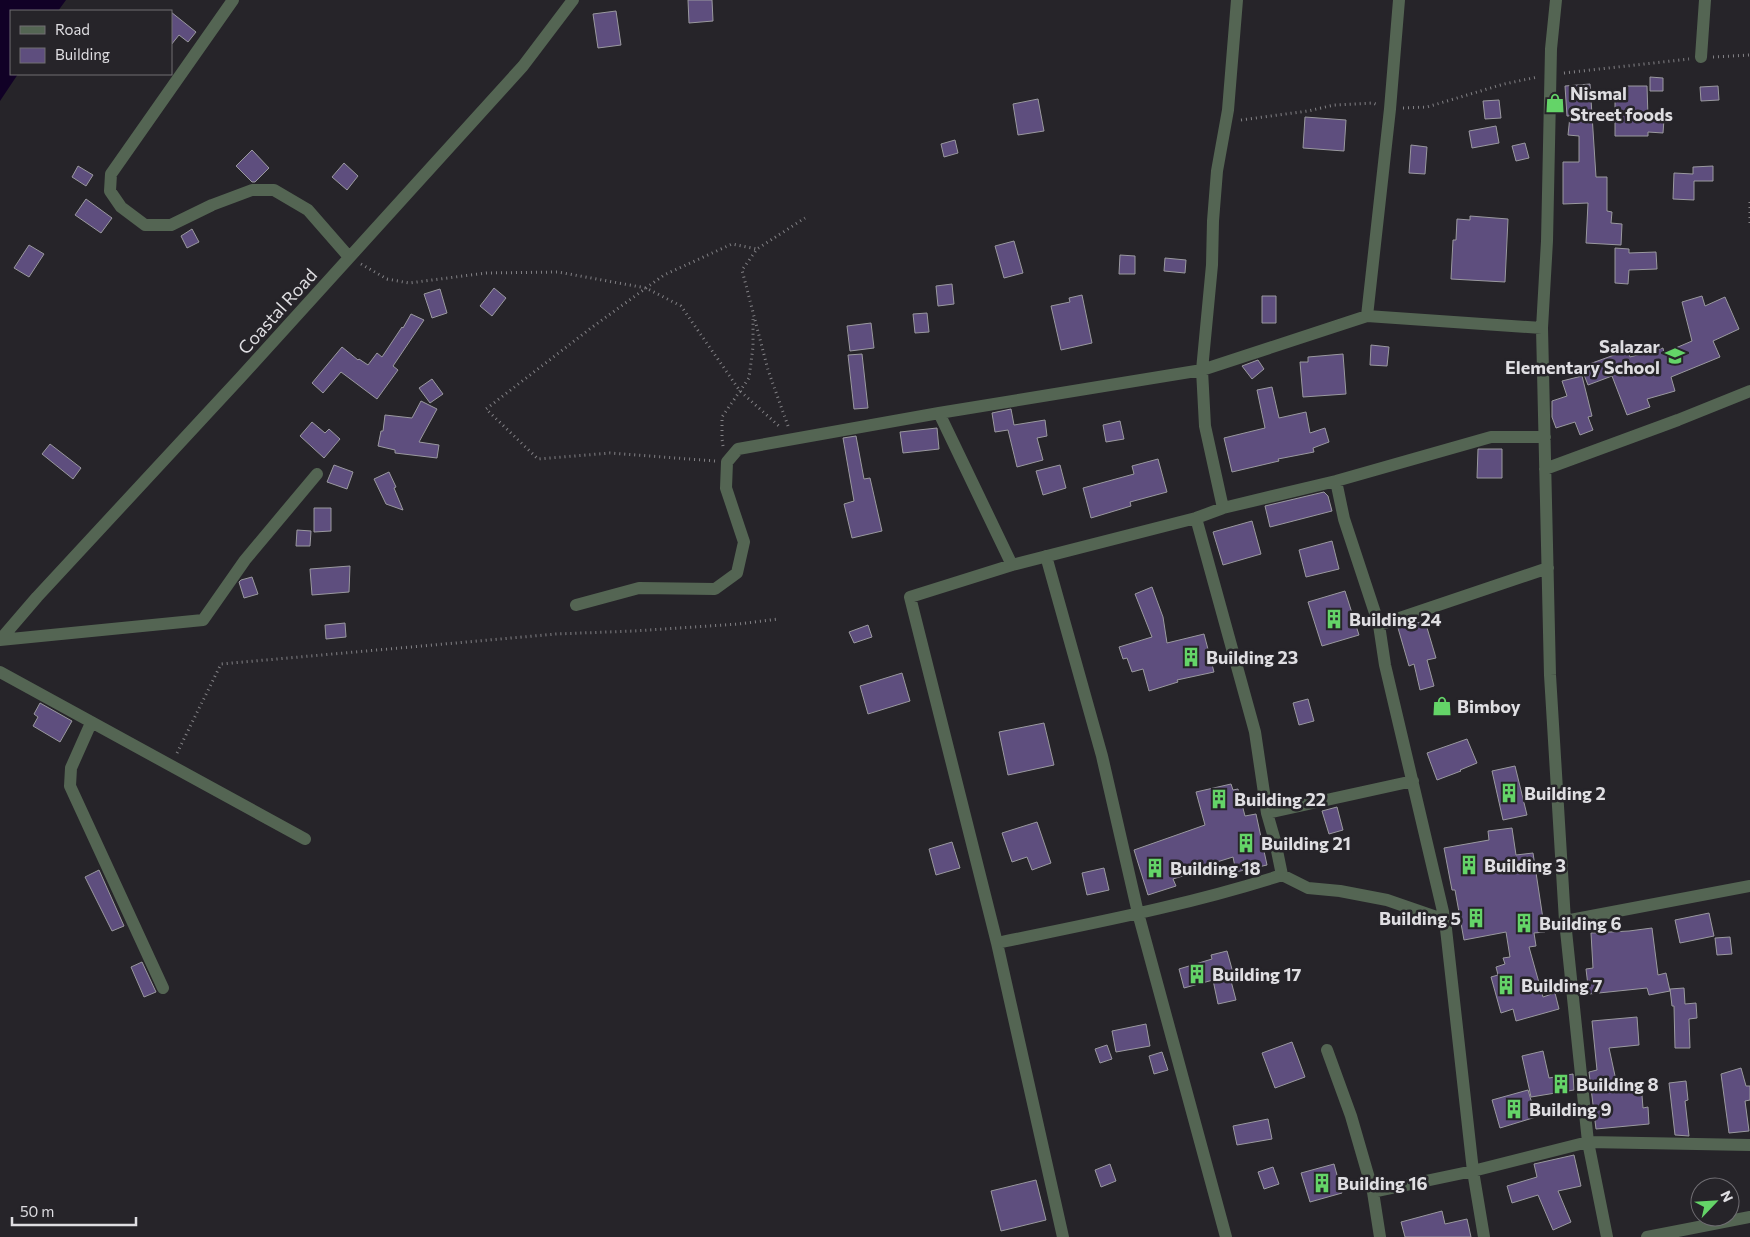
<svg xmlns="http://www.w3.org/2000/svg" width="1750" height="1237" viewBox="0 0 1750 1237" font-family="Commissioner,sans-serif">
<rect width="100%" height="100%" fill="#262429"/>
<!-- water -->
<path fill="#110126" d="M0 0H66L58 11H11V74H18L0 101Z"/>
<!-- building -->
<path fill="#5e4e7e" stroke="#9a999f" d="M688 0H712L713 21 689 23Z
M616 11 621 45 598 48 593 14Z
M171 12 196 32 188 42 179 35 171 45Z
M1650 77 1663 78V91H1650Z
M1590 84 1596 177H1607V211L1612 212 1611 223 1622 224 1621 245 1586 243 1588 203 1563 204V162H1579V136L1568 135 1570 116H1567L1565 86Z
M1624 86H1647L1648 117 1664 119 1663 133 1648 132V136H1615V90H1624Z
M1718 86 1719 100 1701 101 1700 87Z
M1038 99 1044 131 1018 135 1013 104Z
M1499 100 1501 118 1485 119 1483 101Z
M1305 117 1346 120 1344 151 1303 148Z
M1496 126 1499 143 1472 148 1469 131Z
M955 140 958 153 944 157 941 144Z
M1525 143 1529 158 1516 161 1512 146Z
M1411 145 1427 147 1425 174 1409 173Z
M252 150 269 168 255 182H252L236 166Z
M344 163 358 176 347 190 332 177Z
M78 166 93 175 86 186 72 177Z
M1713 166V181H1694V200L1673 199 1674 173 1693 174V167Z
M86 199 112 218 101 233 75 215Z
M1470 216 1508 219 1505 282 1451 279 1453 240H1456L1457 219 1470 220Z
M192 229 199 242 187 248 181 236Z
M1014 241 1023 273 1004 278 995 246Z
M29 245 44 254 29 277 14 268Z
M1615 248 1629 249V253L1656 252 1657 269 1629 270 1628 284 1615 283Z
M1120 255 1135 256V274H1119Z
M1165 258 1186 260 1185 273 1164 271Z
M952 284 954 304 938 306 936 286Z
M494 288 506 298 492 316 480 306Z
M440 289 447 313 432 318 424 294Z
M1082 295 1092 343 1061 350 1051 306 1070 302 1069 298Z
M1262 296H1276V323H1262Z
M1702 296 1705 306 1725 297 1739 329 1713 341 1720 357 1671 377 1675 391 1647 399 1650 407 1627 415 1612 376 1588 385 1581 367 1628 350 1630 357 1663 348 1664 353 1692 341 1682 302Z
M927 313 929 332 915 333 913 314Z
M411 314 424 320 393 366 398 370 377 399 341 372 323 393 312 383 342 347 358 360 359 359 368 365 377 353 382 357 402 327 403 328Z
M871 323 874 348 850 351 847 326Z
M1371 345 1389 347 1387 366 1370 365Z
M862 354 868 408 854 409 848 355Z
M1343 354 1346 394 1303 397 1300 362H1308V357Z
M1258 360 1264 369 1252 379 1242 366Z
M1582 376 1592 416 1588 417 1593 430 1580 435 1575 422 1556 428 1552 417V401L1567 396 1562 381Z
M432 379 443 394 430 403 419 388Z
M1272 387 1279 418 1306 412 1310 433 1325 428 1329 442 1313 448 1314 452 1278 459 1279 461 1232 472 1224 438 1265 428 1257 390Z
M421 401 437 409 419 442 439 445 437 458 395 453V450L378 446 381 431H383L385 415 412 418Z
M1011 409 1014 425 1045 420 1047 436 1037 438 1043 460 1017 467 1008 430 995 432 992 413Z
M1120 421 1124 439 1106 442 1103 425Z
M312 422 325 433 329 429 340 439 324 458 300 436Z
M937 428 939 449 903 453 900 432Z
M856 436 864 479 870 478 882 531 852 538 844 504 854 501 843 438Z
M50 444 81 468 73 479 42 454Z
M1478 449H1502V478H1477Z
M1158 459 1167 492 1130 502 1131 506 1091 518 1083 488 1134 474 1132 466Z
M334 465 353 472 347 489 327 482Z
M1060 465 1066 488 1043 495 1036 471Z
M389 472 396 487 394 488 403 510 386 504 374 479Z
M1324 492 1328 496 1332 511 1270 527 1265 506Z
M314 508H331V531L314 532Z
M1252 521 1261 554 1223 565 1213 532Z
M297 530 311 531 310 546H296Z
M1332 541 1339 569 1306 577 1299 550Z
M350 566 349 592 312 595 310 569Z
M252 577 258 594 244 598 239 582 241 580Z
M1152 587 1163 617 1167 643 1204 634 1214 672 1177 680 1178 682 1149 691 1143 669 1132 672 1127 658 1123 659 1119 647 1152 637 1135 594Z
M1345 591 1359 635 1322 646 1308 602Z
M1425 621 1436 658 1427 660 1434 686 1420 690 1414 664 1409 666 1398 628Z
M345 623 346 637 326 639 325 625Z
M868 625 872 637 854 643 849 632Z
M902 673 910 701 868 714 860 686Z
M1308 699 1314 721 1299 725 1293 703Z
M40 703 72 721 60 742 33 726 38 717 34 714Z
M1044 723 1054 765 1008 775 999 732Z
M1467 739 1477 763 1460 770 1461 771 1437 780 1427 753Z
M1515 766 1527 815 1503 820 1492 771Z
M1231 784 1233 790 1238 789 1245 816 1256 814 1267 865 1236 872 1233 857 1204 866 1205 869 1173 879 1176 886 1148 895 1134 850 1205 825 1196 792Z
M1337 807 1343 830 1329 834 1322 811Z
M1037 822 1051 863 1032 870 1027 857 1012 862 1002 833Z
M1512 828 1516 855 1533 853 1545 932 1534 933 1536 946 1529 947 1543 997 1555 993 1559 1009 1516 1021 1513 1009 1501 1013 1491 977 1498 975 1496 967 1505 964 1503 958 1510 957 1506 932 1464 940 1455 890H1452L1444 848 1489 840 1488 831Z
M952 842 960 868 936 875 929 849Z
M1104 868 1109 890 1087 895 1082 873Z
M99 870 124 926 112 931 85 877Z
M1709 913 1714 936 1680 943 1675 920Z
M1652 928 1658 975 1666 973 1670 991 1649 995 1647 988 1589 994 1586 969 1593 968 1591 933 1629 931Z
M1730 937 1732 954 1717 955 1715 938Z
M1227 951 1235 980 1231 981 1236 1000 1218 1004 1213 980 1184 988 1179 969 1212 959 1211 955Z
M142 962 156 992 144 997 131 967Z
M1684 988 1685 1004 1696 1003 1697 1018 1689 1019 1690 1048H1675L1674 1006H1672L1670 989Z
M1637 1017 1639 1045 1609 1048 1617 1085 1641 1083 1643 1108 1648 1107 1649 1124 1596 1129 1589 1072 1597 1070 1592 1021Z
M1146 1024 1150 1046 1116 1052 1112 1031Z
M1292 1042 1305 1077 1275 1088 1262 1053Z
M1107 1045 1112 1059 1100 1063 1095 1049Z
M1543 1051 1549 1078 1573 1074 1574 1090 1531 1097 1522 1056Z
M1162 1052 1168 1070 1154 1074 1149 1056Z
M1741 1068 1746 1086H1750V1100L1745 1101 1749 1131 1729 1133 1721 1074Z
M1686 1081 1688 1100 1685 1101 1689 1136 1675 1135 1669 1083Z
M1528 1090 1536 1117 1500 1128 1492 1100Z
M1268 1119 1272 1139 1237 1145 1233 1126Z
M1574 1155 1581 1186 1558 1191 1571 1222 1553 1230 1538 1195 1512 1203 1507 1186 1537 1177 1534 1164Z
M1110 1164 1116 1181 1101 1187 1095 1170Z
M1334 1164 1342 1193 1310 1202 1301 1173Z
M1273 1167 1279 1184 1264 1189 1258 1172Z
M1036 1180 1046 1220 1001 1231 991 1191Z
M1442 1211 1445 1224 1467 1219 1471 1237H1405L1401 1222Z"/>
<g fill="none" stroke-linecap="round" stroke-linejoin="round">
<!-- path -->
<path stroke="#838286" stroke-width="3" stroke-dasharray="1 4" stroke-linecap="butt" d="M1713 57 1750 55
M1564 73 1689 59
M1403 108 1427 107 1504 84 1538 77
M1241 120 1308 111 1334 105 1373 103 1378 105
M1750 202V223
M361 264 387 279 409 283 486 273 558 272 646 288 681 306 740 391 780 427
M788 426 768 370 742 270 757 249 805 218
M723 446 722 439V417L749 378 753 347V319
M715 461 610 453 538 459 486 409 591 328 664 275 732 244 757 249
M177 753 221 664 556 634 634 631 739 624 778 619"/>
<!-- minor -->
<path stroke="#546553" stroke-width="12" d="M233 0 111 174 110 191 121 207 145 225H171L212 205 252 190H274L308 210 349 257
M1556 0 1551 49 1547 241 1542 328 1550 675 1565 921 1588 1142 1607 1237
M1701 57 1705 0
M1367 316 1390 109 1399 0
M939 413 1012 565
M1545 469 1678 420 1750 391
M1336 481 1344 519 1379 625 1385 665 1445 920 1473 1171 1484 1237
M1223 508 1205 426 1202 370 1212 265 1213 221 1217 171 1228 110 1237 0
M1046 556 1102 756 1138 913 1226 1237
M576 605 639 588 715 589 737 573 744 542 726 488 727 462 738 449 939 413 1202 370 1367 316 1542 328
M1379 625 1548 568
M0 640 37 597 240 378 523 66 573 0
M0 640 203 620 245 560 317 474
M0 672 305 839
M91 723 71 768 70 786 163 988
M1267 813 1413 781
M1282 875 1308 888 1340 891 1387 900 1445 920
M1565 921 1750 886
M997 943C1093 923 1189 905 1282 875L1275 841 1267 813 1255 732 1196 518
M1327 1050 1351 1116 1373 1192 1380 1237
M1373 1192 1473 1171 1588 1142 1750 1145
M1063 1237 997 943 910 597 1012 565 1196 518 1223 508 1336 481 1491 437H1545
M1647 1237 1750 1217"/>
</g>
<!-- icons -->
<defs>
<symbol id="shop-bare" viewBox="-9 -9 18 18"><path d="M-5-2.5h2.3a2.7 3.5 0 0 1 5.4 0H5L5.5 6h-11ZM-1.5-2.5h3a1.5 2.3 0 0 0-3 0Z" fill="#64d468" stroke="#262429" stroke-width="2.5" paint-order="stroke"/></symbol>
<symbol id="school-bare" viewBox="-9 -9 18 18"><path d="M0-5L7-2L0 1L-7-2ZM-4 1L0 2.5L4 1V4Q0 6-4 4Z" fill="#64d468" stroke="#262429" stroke-width="2.5" paint-order="stroke"/></symbol>
<symbol id="building-bare" viewBox="-9 -9 18 18"><path d="M-4-6H4V6H1V3H-1V6H-4ZM-2.5-4.3h1.7v1.8h-1.7ZM.8-4.3h1.7v1.8H.8ZM-2.5-1h1.7V.8h-1.7ZM.8-1h1.7V.8H.8Z" fill="#64d468" stroke="#262429" stroke-width="2.5" paint-order="stroke"/></symbol>
</defs>
<g fill-rule="evenodd">
<use href="#shop-bare" x="1541" y="89" width="28" height="28"/>
<use href="#school-bare" x="1661" y="342" width="28" height="28"/>
<use href="#building-bare" x="1320" y="605" width="28" height="28"/>
<use href="#building-bare" x="1177" y="643" width="28" height="28"/>
<use href="#shop-bare" x="1428" y="692" width="28" height="28"/>
<use href="#building-bare" x="1495" y="779" width="28" height="28"/>
<use href="#building-bare" x="1205" y="785" width="28" height="28"/>
<use href="#building-bare" x="1232" y="829" width="28" height="28"/>
<use href="#building-bare" x="1455" y="851" width="28" height="28"/>
<use href="#building-bare" x="1141" y="854" width="28" height="28"/>
<use href="#building-bare" x="1462" y="904" width="28" height="28"/>
<use href="#building-bare" x="1510" y="909" width="28" height="28"/>
<use href="#building-bare" x="1183" y="960" width="28" height="28"/>
<use href="#building-bare" x="1492" y="971" width="28" height="28"/>
<use href="#building-bare" x="1547" y="1070" width="28" height="28"/>
<use href="#building-bare" x="1500" y="1095" width="28" height="28"/>
<use href="#building-bare" x="1308" y="1169" width="28" height="28"/>
</g>
<g text-anchor="middle" dominant-baseline="central" stroke-width="5" stroke-linejoin="round" paint-order="stroke">
<!-- poi labels -->
<g font-size="18" font-weight="bold" fill="#dfdee2" stroke="#262429" text-anchor="start">
<text x="1570" y="93">Nismal<tspan x="1570" dy="21">Street foods</tspan></text>
<text x="1660" y="346" text-anchor="end">Salazar<tspan x="1660" dy="21">Elementary School</tspan></text>
<text x="1349" y="619">Building 24</text>
<text x="1206" y="657">Building 23</text>
<text x="1457" y="706">Bimboy</text>
<text x="1524" y="793">Building 2</text>
<text x="1234" y="799">Building 22</text>
<text x="1261" y="843">Building 21</text>
<text x="1484" y="865">Building 3</text>
<text x="1170" y="868">Building 18</text>
<text x="1461" y="918" text-anchor="end">Building 5</text>
<text x="1539" y="923">Building 6</text>
<text x="1212" y="974">Building 17</text>
<text x="1521" y="985">Building 7</text>
<text x="1576" y="1084">Building 8</text>
<text x="1529" y="1109">Building 9</text>
<text x="1337" y="1183">Building 16</text>
</g>
<!-- street labels -->
<g font-size="18" fill="#dfdee2" stroke="#262429">
<text transform="translate(277 311) rotate(-48)">Coastal Road</text>
</g>
</g>
<!-- legend -->
<rect x="10" y="10" width="162" height="65" fill="#262429" stroke="#706e73"/>
<rect x="20" y="26" width="25" height="8" fill="#546553" stroke="#706e73"/>
<text x="55" y="35" font-size="15" fill="#dfdee2">Road</text>
<rect x="20" y="48" width="25" height="15" fill="#5e4e7e" stroke="#706e73"/>
<text x="55" y="60" font-size="15" fill="#dfdee2">Building</text>
<!-- north arrow -->
<g transform="translate(1715 1202) rotate(65)"><circle r="24" fill="#262429" stroke="#706e73"/>
<path d="M0-4L9 19L0 12L-9 19Z" fill="#64d468"/>
<text y="-8" font-size="14" font-weight="bold" text-anchor="middle" fill="#dfdee2">N</text>
</g>
<!-- scale -->
<path d="M12 1217v8h124v-8" fill="none" stroke="#dfdee2" stroke-width="2.5"/>
<text x="20" y="1217" font-size="15" fill="#dfdee2" stroke="#262429" stroke-width="4" paint-order="stroke">50 m</text>
</svg>
